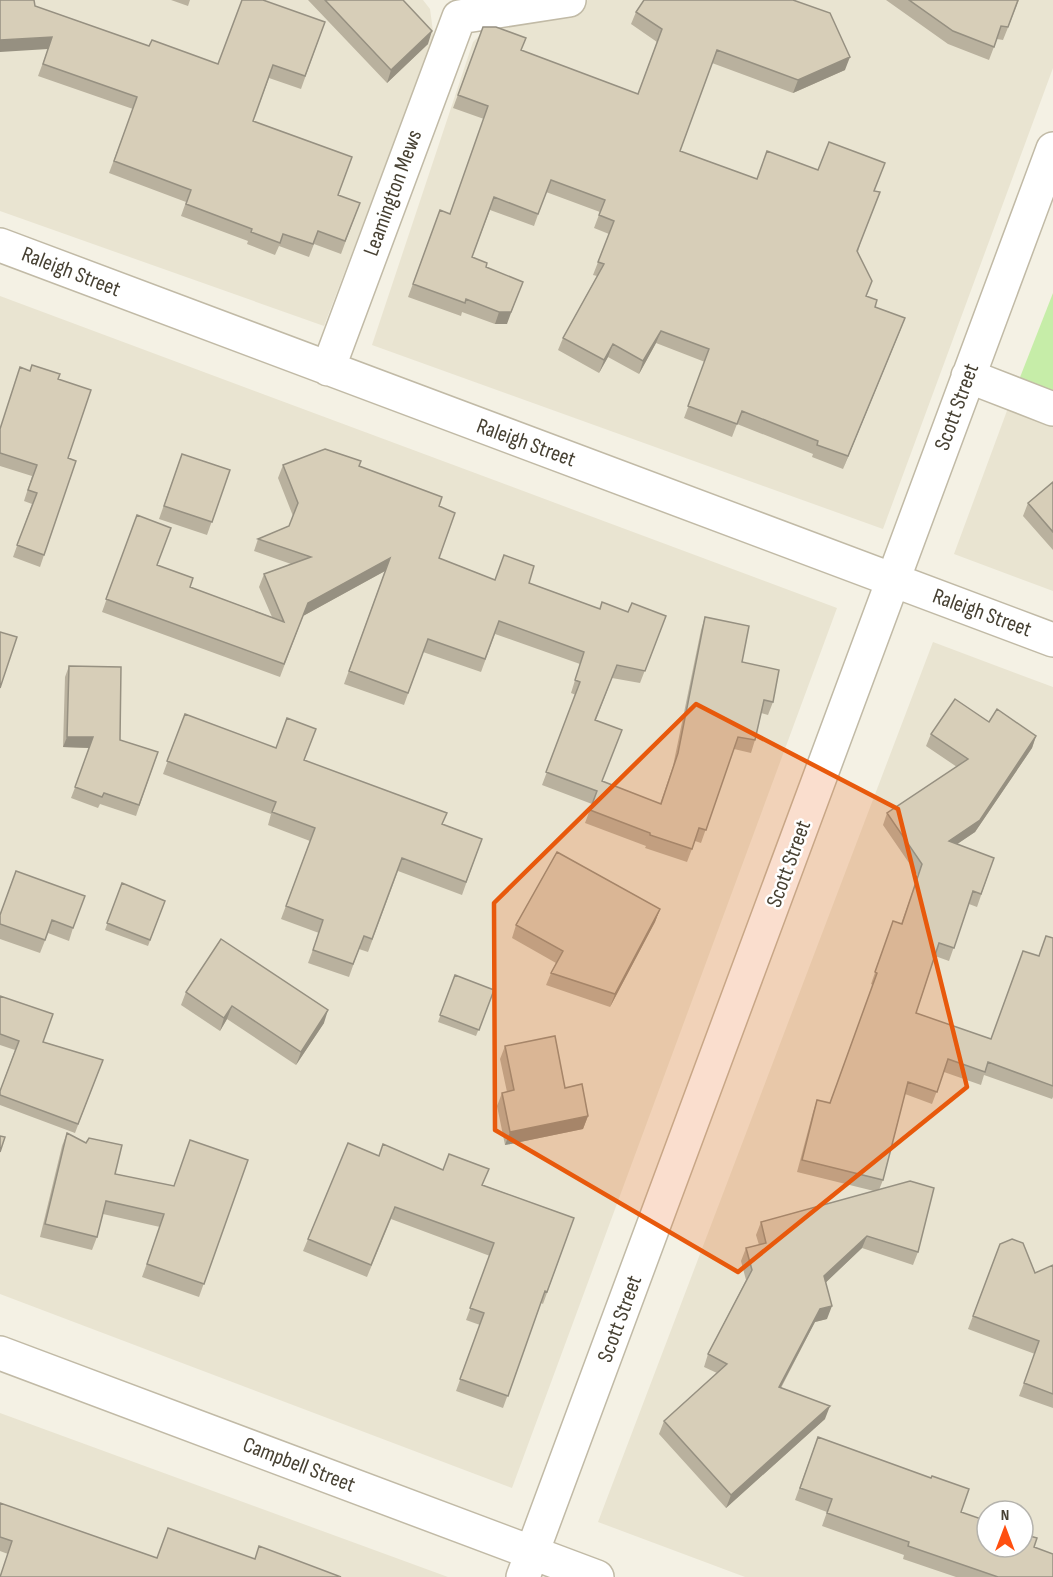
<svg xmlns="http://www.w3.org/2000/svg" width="1053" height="1577" viewBox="0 0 1053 1577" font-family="'Sofia Sans Condensed',sans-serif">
<rect width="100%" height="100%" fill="#f4f1e4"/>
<!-- residential -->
<path fill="#e9e4d1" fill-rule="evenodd" d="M0 0H423L430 9 434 39 324 326 0 211Z
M588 0H1053V68L883 529 372 345 473 42 486 29 575 7Z
M0 296 837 608 512 1488 0 1294Z
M1008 408 1053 425V591L954 554Z
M933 642 1053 687V1577H745L598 1522ZM987 1511H1023V1547H987Z
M0 1413 448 1577H0Z"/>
<!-- green -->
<path fill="#c6eda8" d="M1053 293V425L1008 408Z"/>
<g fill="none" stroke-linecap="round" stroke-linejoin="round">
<defs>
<path id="minor" d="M459 17 569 0
M0 245 1053 640
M328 369 459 17
M968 376 1053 409
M0 1353 597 1577
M523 1577 1053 149"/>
</defs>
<!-- minor casing -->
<use href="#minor" stroke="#c1baa6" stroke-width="36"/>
<!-- minor -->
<use href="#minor" stroke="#fff" stroke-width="33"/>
</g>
<!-- wall -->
<path fill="#b9b19e" d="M171 0H190L188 6Z
M308 0H403L428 44 387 83Z
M886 0H1019L1003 40 997 39 989 60 948 44Z
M35 6 149 46 218 64 325 22 301 89 269 78 253 121 338 195 360 203 341 254 314 244 309 257 279 246 275 255 247 244 248 241 181 216 186 202 109 173 133 109 38 76 48 49Z
M636 12 845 70 793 93 712 63 680 151 757 179 874 191 858 252 867 296 875 307 905 318 843 469 812 457 813 454 737 424 732 437 684 418 705 362 656 343 639 374 608 357 599 373 558 350 563 338 597 276 593 275 609 234 594 228 600 212 546 192 534 226 490 210 472 257 486 267 507 324H495L462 312 461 316 408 297 440 210 450 214 484 119 453 108 483 27 521 50 638 94 657 42 631 24Z
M58 379 68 458 44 555 40 567 13 557 32 504 24 501 32 476 0 466V428Z
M182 454 230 470 207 535 159 519Z
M283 465 359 466 439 506V558L495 580 529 583 600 609 666 616 640 683 612 678 596 720 602 781 660 804 673 766 701 630 705 617 773 702 768 715 761 713 755 740 751 753 734 749 701 843 695 841 687 862 645 848 646 846 585 823 592 804 542 785 576 695 571 693 580 664 495 634 481 672 423 652 404 705 344 684 385 571 303 616 280 677 102 612 137 515 157 565 190 587 272 617 259 587 264 574 291 564 254 551 258 539 289 526 293 516 278 478Z
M1053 482V550L1023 516 1028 503Z
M69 666 120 740 158 752 136 816 100 804 98 808 71 798 90 748 63 747 65 677Z
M185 714 304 760 442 824 482 839 462 895 398 871 368 952 359 949 349 977 308 963 319 933 281 919 310 841 268 825 271 814 163 774Z
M989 722 1036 736 1032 748 975 832 957 844 994 858 977 907 969 904 949 961 935 956 916 1013 991 1039 1039 956 1053 938V1097L1052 1099 984 1075 981 1085 944 1072 932 1104 905 1094 883 1180 879 1190 918 1252 913 1265 862 1248 825 1283 827 1319 815 1322 781 1388 825 1419 726 1508 659 1434 664 1421 717 1373 704 1367 708 1354 746 1280 741 1261 746 1248 759 1245 756 1235 761 1222 874 1191 797 1172 813 1112 817 1100 830 1103 873 985 871 984 893 921 901 924 918 876 883 825 887 813 957 767 926 746 931 734Z
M16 871 73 928 69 941 48 933 40 953 0 939V915Z
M122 883 165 901 148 946 105 930Z
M660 909 655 922 610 1007 546 985 551 973 556 963 512 938 516 925Z
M455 975 494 990 476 1036 438 1022Z
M186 992 324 1023 296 1065 227 1019 220 1031 181 1005Z
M0 996 43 1042 103 1060 75 1133 0 1105V1091L15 1050 0 1045Z
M505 1046 565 1088 588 1116 583 1129 505 1145 497 1106 502 1093 507 1092 500 1059Z
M67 1133 115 1174 174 1186 248 1160 199 1297 142 1277 160 1227 103 1214 97 1237 92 1250 40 1237 62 1146Z
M379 1156 443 1170 483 1185 574 1218 543 1304 541 1303 503 1408 456 1391 480 1325 466 1320 490 1256 391 1219 367 1277 303 1251 308 1239Z
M1000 1244 1035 1273 1053 1265V1408L1019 1396 1035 1354 968 1329Z
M818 1437 961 1512 1034 1547 1053 1577H956L903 1559 904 1555 822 1526 827 1512 795 1500Z
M0 1503 157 1558 255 1559 341 1577 8 1554 0 1551Z"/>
<!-- shaded-wall -->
<path fill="#969081" d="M432 31 428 44 387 83 391 70Z
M52 37 48 49 0 52V40Z
M850 57 845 70 793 93 798 80Z
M518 294 507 324H495L499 312Z
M905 318 900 331 843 469 848 456Z
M661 331 656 343 639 374 643 361Z
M613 344 608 357 599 373 604 360Z
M390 558 385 571 303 616 280 677 308 603Z
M1036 736 1032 748 975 832 944 853 949 841Z
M67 737H93L90 748 63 747Z
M660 909 655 922 610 1007 615 994Z
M232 1006 227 1019 220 1031 224 1018Z
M328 1010 324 1023 296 1065 301 1052Z
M588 1116 583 1129 505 1145 510 1132Z
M867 1236 862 1248 819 1289 824 1276Z
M832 1306 827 1319 815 1322 774 1400 779 1387 820 1309Z
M830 1406 825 1419 726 1508 731 1495Z"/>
<!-- building -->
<path fill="#d7ceb8" stroke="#969081" stroke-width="1.5" d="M0 0H34L35 6 149 46 152 40 218 64 242 0H263L325 22 305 76 273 65 253 121 352 157 338 195 360 203 345 241 318 231 313 244 283 234 280 243 251 232 252 229 186 204 191 190 114 161 137 97 43 64 52 37 0 40Z
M325 0H403L432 31 391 70Z
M644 0H793L830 13 850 57 798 80 717 50 680 151 757 179 767 151 818 170 829 142 885 163 874 191 880 192 857 251 872 281 866 296 877 300 875 307 905 318 848 456 817 445 818 441 742 411 737 424 688 406 709 349 661 331 643 361 613 344 604 360 563 338 604 264 598 262 614 221 599 215 605 200 551 180 538 214 494 197 472 257 487 263 486 267 523 282 511 312H499L466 299 465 303 413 284 440 210 450 214 488 106 458 95 483 27H496L526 38 521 50 638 94 662 29 636 12Z
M909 0H1018L1008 27 1001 26 994 47 953 31Z
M32 365 60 374 58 379 91 390 68 458 76 461 44 555 17 545 37 493 28 490 37 465 0 453V429L20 367 30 371Z
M325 449 361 461 359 466 442 497 439 506 455 513 439 558 495 580 504 555 534 566 529 583 600 609 602 602 628 612 632 603 666 616 645 671 617 665 595 720 622 730 602 781 661 804 678 753 705 617 749 626 742 662 779 670 773 702 764 700 755 740 738 737 706 830 699 828 692 849 650 835V833L590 810 597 791 546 772 580 682 575 680 584 652 499 621 485 659 428 639 408 693 349 671 390 558 308 603 284 664 106 599 137 515 171 528 157 565 193 578 190 587 284 622 264 574 311 557 258 539 289 526 298 503 283 465Z
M182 454 230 470 212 522 164 506Z
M1053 482V532L1028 503Z
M0 632 17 637 0 688Z
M69 666 121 667 120 740 158 752 139 805 104 793 102 797 75 787 93 737H67Z
M955 699 989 722 997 709 1036 736 980 820 949 841 994 858 981 894 973 891 954 948 939 943 916 1013 991 1039 1023 951 1039 956 1046 936 1053 938V1086L988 1062 985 1072 948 1059 937 1092 908 1082 883 1180 802 1160 817 1100 830 1103 877 973 875 972 893 921 902 924 922 864 887 813 968 759 931 734Z
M185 714 276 748 287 718 316 729 304 760 447 813 442 824 482 839 466 882 402 858 372 939 364 936 353 964 313 950 323 920 286 906 315 828 272 812 276 802 167 761Z
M557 852 660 909 615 994 551 973 563 951 516 925Z
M16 871 85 896 73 928 52 920 45 940 0 924V915Z
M122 883 165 901 150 940 107 923Z
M221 939 328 1010 301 1052 232 1006 224 1018 186 992Z
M455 975 494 990 479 1030 440 1015Z
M0 996 53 1014 43 1042 103 1060 78 1124 0 1095V1091L19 1041 0 1034Z
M555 1036 565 1088 582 1084 588 1116 510 1132 502 1093 514 1090 505 1046Z
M67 1133 86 1143 89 1138 122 1145 115 1174 174 1186 190 1140 248 1160 204 1284 147 1264 164 1214 106 1201 97 1237 45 1224Z
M0 1136 5 1137 0 1152Z
M348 1143 379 1156 383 1144 443 1170 449 1154 489 1169 482 1185 574 1218 547 1292 545 1291 508 1396 460 1379 484 1313 470 1308 494 1243 395 1207 371 1265 308 1239Z
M910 1181 934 1188 918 1252 867 1236 824 1276 832 1306 820 1309 779 1387 830 1406 731 1495 664 1421 727 1364 708 1354 752 1270 746 1248 766 1243 761 1222Z
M1012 1239 1023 1243 1035 1273 1053 1265V1394L1024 1383 1039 1341 973 1316 1000 1244Z
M818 1437 931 1478 932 1476 969 1489 961 1512 987 1521V1547H1023V1534L1037 1538 1034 1547 1053 1554V1577H998L908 1546 909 1542 827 1513 832 1499 800 1488Z
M0 1503 157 1558 168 1528 255 1559 259 1546 341 1577H0L12 1541 0 1537Z"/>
<!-- marked area -->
<path fill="#e8590c" fill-opacity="0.2" stroke="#e8590c" stroke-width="4.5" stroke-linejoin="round" d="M696 704 898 809 967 1087 738 1272 495 1130 494 903Z"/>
<g text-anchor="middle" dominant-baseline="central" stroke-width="5" stroke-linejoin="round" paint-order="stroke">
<!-- street labels -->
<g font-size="22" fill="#474133" stroke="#fff">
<text transform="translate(393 193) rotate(-70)">Leamington Mews</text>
<text transform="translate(71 272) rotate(21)">Raleigh Street</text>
<text transform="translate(957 407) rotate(-70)">Scott Street</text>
<text transform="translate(526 443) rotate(20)">Raleigh Street</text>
<text transform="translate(982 613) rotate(20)">Raleigh Street</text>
<text transform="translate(789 864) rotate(-70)">Scott Street</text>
<text transform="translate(620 1319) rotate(-70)">Scott Street</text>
<text transform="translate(299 1465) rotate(21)">Campbell Street</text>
</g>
</g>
<!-- north arrow -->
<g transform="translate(1005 1529)"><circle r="28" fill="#ffffff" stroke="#b5b3ad" stroke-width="1.5"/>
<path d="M0-4.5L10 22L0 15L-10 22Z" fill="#ff4f10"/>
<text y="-9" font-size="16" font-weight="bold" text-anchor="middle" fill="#474133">N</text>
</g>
</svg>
